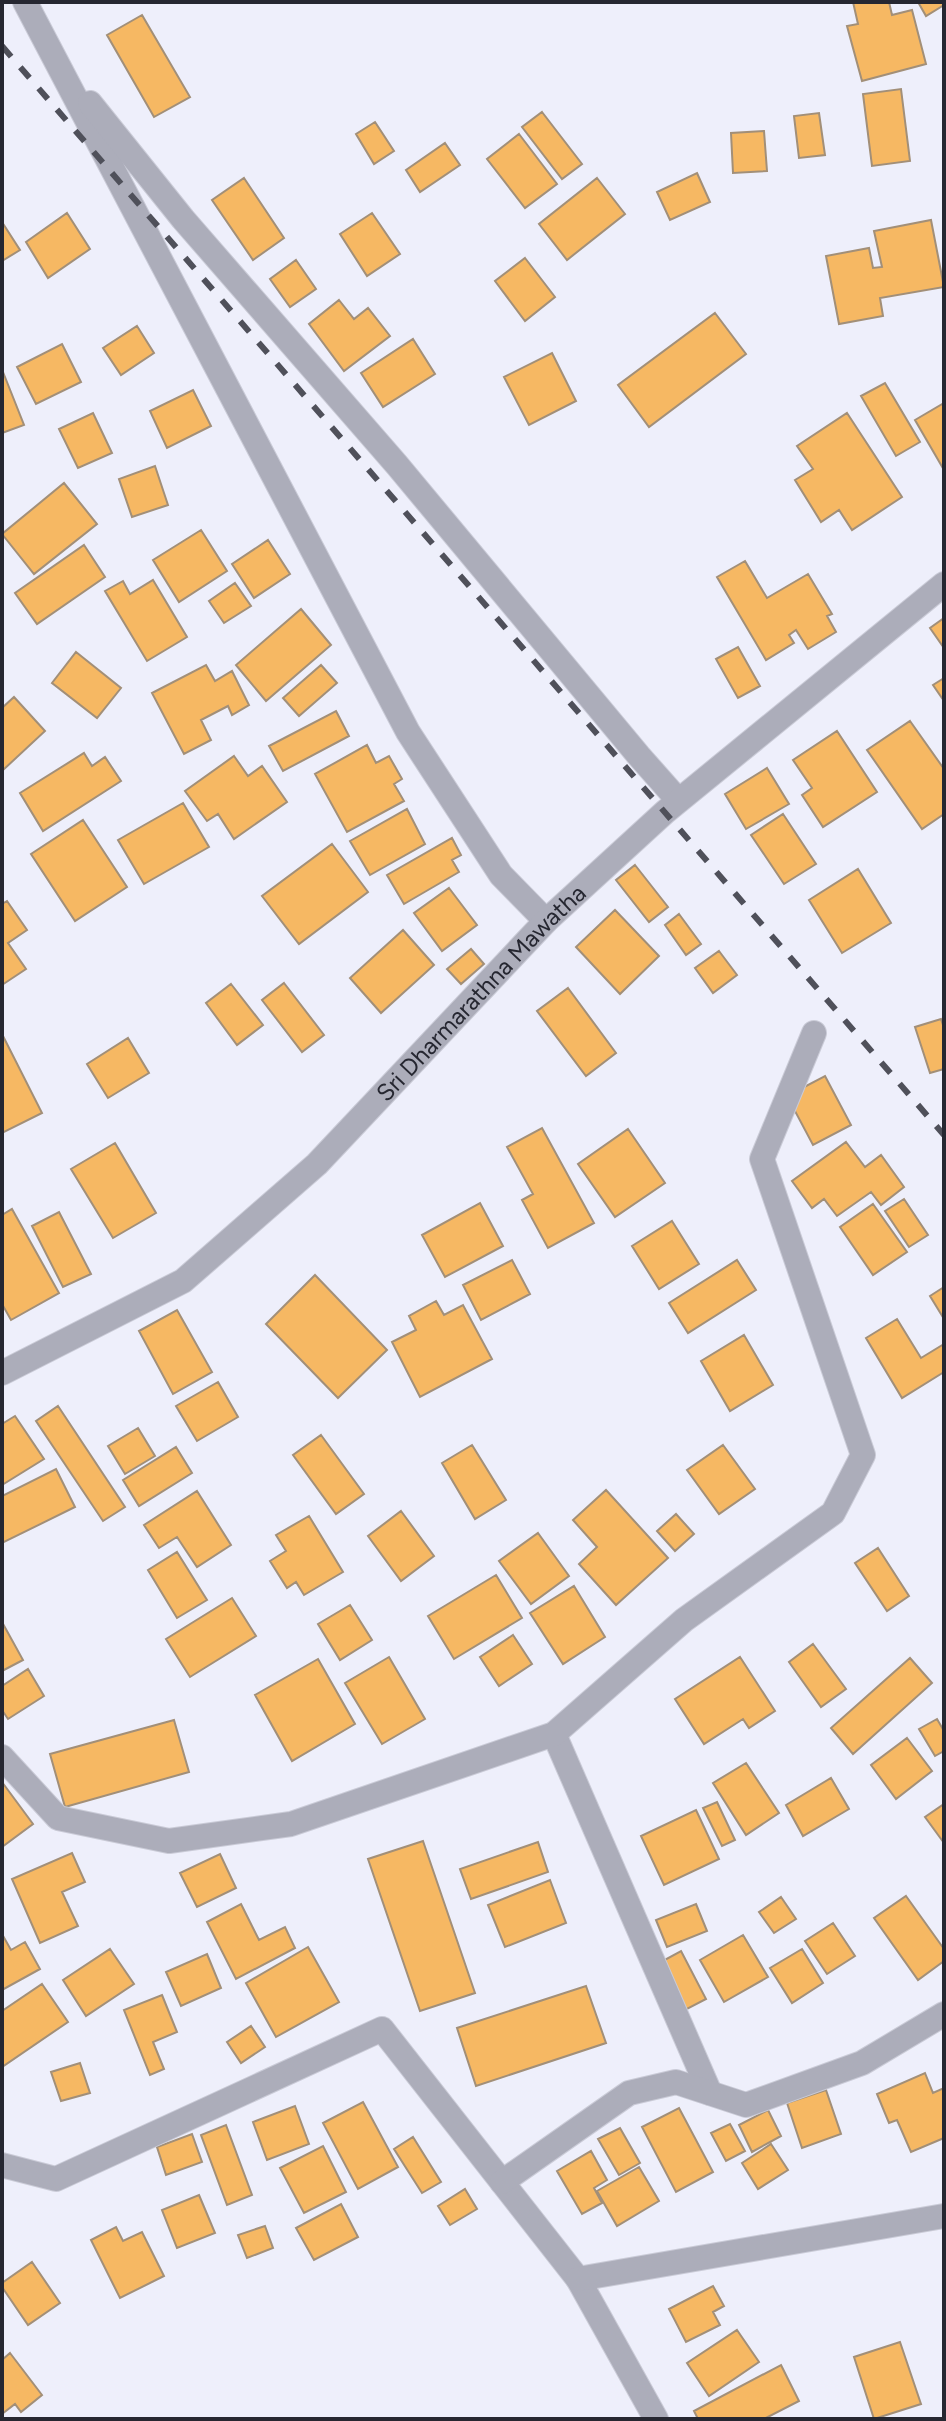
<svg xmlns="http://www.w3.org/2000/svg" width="946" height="2421" viewBox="0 0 946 2421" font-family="Figtree,sans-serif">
<rect width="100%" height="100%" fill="#eeeffb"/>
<!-- building -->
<path fill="#f6b863" stroke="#a28f78" stroke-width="2" d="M853 2H889L892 15 912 10 926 64 862 81 847 26 858 24Z
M918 2H944V5L926 16Z
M142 15 190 97 154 117 107 35Z
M901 89 910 161 872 166 863 94Z
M542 112 582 164 562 179 522 127Z
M819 113 825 155 799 158 794 116Z
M375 122 394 151 374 164 356 134Z
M764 131 767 171 733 173 731 133Z
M519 134 557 184 525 208 487 159Z
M445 143 460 165 420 192 406 170Z
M697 173 710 202 670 220 657 192Z
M244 178 284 238 253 260 212 200Z
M597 178 625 214 567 260 539 224Z
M67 213 90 249 48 278 26 242Z
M372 213 400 254 367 276 340 234Z
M931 220 944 287 880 298 883 316 839 324 826 256 869 248 873 268 882 267 874 231Z
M2 222 20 250 2 261Z
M525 258 555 297 525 321 495 281Z
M296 260 316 289 290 307 270 279Z
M339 300 354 319 368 308 390 336 344 371 309 324Z
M715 313 746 354 649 427 618 385Z
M137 326 154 353 121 375 103 348Z
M413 339 435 374 383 407 361 373Z
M62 344 81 382 36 404 17 367Z
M552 353 576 401 529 425 504 377Z
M3 372 24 425 2 433V373Z
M885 383 920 442 896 456 861 396Z
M193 390 211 426 167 448 150 411Z
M944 403V470L915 420Z
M93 413 112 453 78 468 59 429Z
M847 413 902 497 852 530 839 510 821 522 795 480 813 469 797 446Z
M155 466 168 505 132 517 119 479Z
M64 483 97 524 34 574 2 534Z
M201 530 227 571 179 602 153 560Z
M268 540 290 574 254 598 232 564Z
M84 545 105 577 37 624 15 593Z
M745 561 767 598 808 574 832 614 827 616 836 632 808 649 796 630 789 635 794 643 766 660 717 577Z
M153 580 187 637 147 661 105 591 123 581 130 594Z
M235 583 251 606 224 623 209 601Z
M301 609 331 645 266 701 236 665Z
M944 618V648L930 628Z
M738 647 760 686 738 698 716 659Z
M76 652 121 688 97 718 52 683Z
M206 665 215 681 232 671 249 705 232 715 228 706 201 720 211 740 184 754 152 693Z
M321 665 337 683 299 716 283 698Z
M944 678V701L933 685Z
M14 697 45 731 2 771V708Z
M336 711 349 736 283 771 269 746Z
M910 721 944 769V814L922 829 867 750Z
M837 731 877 792 823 827 802 795 812 788 793 760Z
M367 745 376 763 389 756 402 779 394 784 404 801 347 832 315 774Z
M84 753 92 766 105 757 121 781 43 831 20 793Z
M234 756 248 776 262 766 287 802 234 839 218 814 207 821 185 791Z
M767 768 789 804 746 829 725 794Z
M183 803 209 847 144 884 118 840Z
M407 809 425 844 370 875 350 841Z
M783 814 816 864 784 884 751 835Z
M83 820 127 887 75 921 31 854Z
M452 838 461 855 452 860 459 872 404 904 387 875Z
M332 844 368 892 299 944 262 896Z
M635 865 668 907 649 922 616 880Z
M858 869 891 923 842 953 809 900Z
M449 888 477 925 442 951 414 913Z
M7 901 27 930 8 943 26 969 2 985V904Z
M615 910 659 956 620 994 576 947Z
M679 914 701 944 686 955 665 925Z
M403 930 434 965 381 1013 350 978Z
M471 949 484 964 461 984 447 969Z
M719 951 737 975 713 993 695 968Z
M284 983 324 1035 302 1052 262 1000Z
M231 984 263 1025 237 1045 206 1003Z
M568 988 616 1053 586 1076 537 1011Z
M941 1019 944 1028V1069L930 1073 915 1027Z
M3 1036 42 1113 2 1133V1037Z
M128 1038 149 1073 108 1098 87 1064Z
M825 1076 851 1125 813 1145 787 1096Z
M542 1128 594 1223 548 1248 522 1200 533 1194 507 1147Z
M628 1129 665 1183 615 1217 578 1164Z
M846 1142 865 1167 881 1155 904 1187 881 1205 871 1192 837 1216 824 1199 812 1208 792 1181Z
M115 1143 156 1213 113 1238 71 1169Z
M904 1199 928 1235 909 1247 885 1211Z
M480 1203 503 1246 445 1277 422 1235Z
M873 1204 907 1252 873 1275 840 1227Z
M12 1209 59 1293 11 1320 2 1304V1215Z
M59 1212 91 1274 63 1287 32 1226Z
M672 1221 699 1264 659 1289 632 1246Z
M512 1260 530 1294 481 1320 463 1285Z
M737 1260 756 1290 688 1333 669 1303Z
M315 1275 387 1350 338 1398 266 1324Z
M944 1287V1319L930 1296Z
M436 1301 444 1315 463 1305 492 1359 420 1397 392 1342 416 1330 409 1316Z
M177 1310 212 1372 173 1394 139 1331Z
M897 1319 921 1358 944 1344V1372L902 1398 866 1338Z
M744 1335 773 1385 730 1411 701 1361Z
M218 1382 238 1417 197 1441 176 1406Z
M58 1406 125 1507 103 1521 36 1421Z
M15 1416 44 1459 2 1485V1424Z
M138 1428 155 1456 125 1474 108 1446Z
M321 1435 364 1494 336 1514 293 1455Z
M472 1445 506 1500 475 1519 442 1463Z
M723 1445 755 1489 719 1514 687 1470Z
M176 1447 192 1473 139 1506 123 1480Z
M56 1469 75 1507 2 1543V1496Z
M606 1490 668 1558 616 1605 579 1564 597 1547 573 1520Z
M197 1491 231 1545 197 1567 177 1537 159 1548 144 1525Z
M401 1511 434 1556 401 1581 368 1536Z
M676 1514 694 1534 675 1551 657 1531Z
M309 1516 343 1572 304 1595 296 1582 287 1588 270 1561 286 1551 276 1535Z
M538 1533 569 1576 531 1604 499 1561Z
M878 1548 909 1596 887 1611 855 1563Z
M177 1552 207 1600 177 1618 148 1570Z
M496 1575 522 1618 454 1659 428 1616Z
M574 1586 605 1637 563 1664 530 1613Z
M232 1598 256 1636 190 1677 166 1639Z
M350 1605 372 1640 340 1660 318 1624Z
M2 1622 23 1660 2 1671Z
M513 1635 532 1664 499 1686 480 1657Z
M813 1644 846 1689 821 1707 789 1662Z
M389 1657 425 1719 382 1744 345 1683Z
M740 1657 775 1711 749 1728 743 1719 704 1744 675 1699Z
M910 1658 932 1683 853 1754 831 1728Z
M318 1659 355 1724 292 1761 255 1695Z
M28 1669 44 1696 8 1719 2 1710V1686Z
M937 1719 944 1731V1751L935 1756 919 1729Z
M174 1720 189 1772 65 1807 50 1754Z
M907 1738 932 1771 896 1799 871 1765Z
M746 1763 779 1813 746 1835 713 1783Z
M831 1778 849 1809 803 1836 786 1805Z
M2 1782 33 1824 2 1847Z
M717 1802 735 1840 722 1846 703 1808Z
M944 1804V1843L925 1817Z
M696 1810 719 1859 664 1885 641 1836Z
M423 1841 475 1993 420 2011 368 1859Z
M538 1842 548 1872 471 1899 460 1869Z
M72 1853 85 1882 62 1892 78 1926 40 1943 12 1879Z
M220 1854 236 1888 197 1907 180 1873Z
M550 1880 566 1923 505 1947 488 1905Z
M906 1896 944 1949V1961L918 1980 874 1918Z
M781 1897 796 1919 774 1933 759 1912Z
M241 1904 259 1940 285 1927 295 1948 236 1979 207 1922Z
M696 1904 707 1931 667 1947 656 1920Z
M833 1923 855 1956 827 1974 805 1941Z
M2 1934 11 1950 25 1942 40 1969 2 1990Z
M743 1935 768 1977 724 2002 700 1960Z
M308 1947 339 2002 276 2037 246 1983Z
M110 1949 134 1984 86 2016 63 1980Z
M802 1949 823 1983 792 2003 770 1968Z
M681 1951 706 1999 685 2010 661 1962Z
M207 1954 221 1988 181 2006 166 1972Z
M42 1984 68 2022 2 2067V2011Z
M586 1986 606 2043 476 2086 457 2028Z
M162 1995 177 2032 153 2042 164 2069 150 2075 124 2010Z
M251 2026 265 2047 241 2063 227 2042Z
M80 2063 90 2093 61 2101 51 2072Z
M925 2073 933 2093 944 2088V2138L911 2152 897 2120 889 2123 877 2094Z
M826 2090 841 2134 802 2148 787 2103Z
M363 2102 398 2167 358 2189 323 2123Z
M295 2106 309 2144 267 2160 253 2122Z
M679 2108 713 2172 676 2192 642 2127Z
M768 2110 781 2136 752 2152 739 2125Z
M730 2124 745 2151 726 2161 711 2133Z
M226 2125 252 2195 227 2205 201 2135Z
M620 2128 640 2163 619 2175 598 2139Z
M192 2134 202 2162 166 2175 157 2147Z
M413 2137 441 2182 422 2193 394 2149Z
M771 2144 788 2170 758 2189 742 2163Z
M323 2146 346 2192 304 2213 280 2168Z
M591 2151 607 2180 594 2188 602 2203 582 2214 557 2171Z
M639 2167 659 2201 617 2226 597 2191Z
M465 2189 477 2209 450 2225 438 2206Z
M199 2195 215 2233 177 2248 162 2210Z
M341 2204 358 2237 314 2260 296 2228Z
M265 2226 273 2248 247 2258 238 2235Z
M116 2227 123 2241 142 2232 164 2276 120 2298 91 2240Z
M32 2262 60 2303 28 2325 2 2287V2283Z
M713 2286 724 2306 713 2312 720 2325 686 2342 669 2309Z
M737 2330 759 2362 709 2396 687 2363Z
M900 2342 921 2404 874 2419 854 2357Z
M10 2353 42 2395 21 2412 15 2404 2 2414V2360Z
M781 2365 799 2401 764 2419H698L694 2411Z"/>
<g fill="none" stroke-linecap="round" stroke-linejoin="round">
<defs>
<g id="minor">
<path d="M25 2 408 732 501 875 546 921"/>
<path d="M90 103 183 219 397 465 639 756 678 800"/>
<path id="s1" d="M2 1373 183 1281 317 1164 546 921 665 812 944 584"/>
<path d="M554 1734 710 2093"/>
<path d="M2 1757 58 1818 169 1841 291 1824 554 1734 684 1620 833 1513 863 1455 762 1159 814 1033"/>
<path d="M2 2165 56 2179 382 2029 578 2279 656 2419"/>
<path d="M502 2182 629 2093 676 2082 746 2105 862 2063 944 2014"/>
<path d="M578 2279 944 2216"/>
</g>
</defs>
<!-- minor casing -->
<use href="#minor" stroke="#cacbd7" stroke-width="26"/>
<!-- minor -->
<use href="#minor" stroke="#acadba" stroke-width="24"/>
<!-- rail -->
<path stroke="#4f505a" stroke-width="6" stroke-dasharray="14 14" stroke-linecap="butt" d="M2 46 944 1135"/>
</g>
<g text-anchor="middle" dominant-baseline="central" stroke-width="7" stroke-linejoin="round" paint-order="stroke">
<!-- street labels -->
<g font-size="24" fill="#262731" stroke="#fff">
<text stroke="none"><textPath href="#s1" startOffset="618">Sri Dharmarathna Mawatha</textPath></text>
</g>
</g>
<!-- border -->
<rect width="946" height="2421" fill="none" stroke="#262731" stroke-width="8"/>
</svg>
